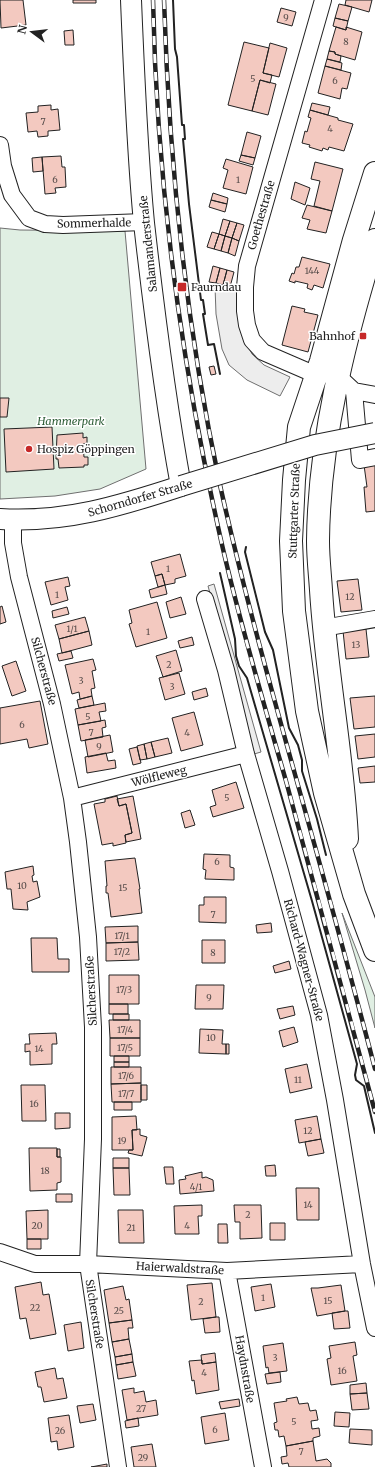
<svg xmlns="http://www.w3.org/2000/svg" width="375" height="1467" viewBox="0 0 375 1467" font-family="Merriweather,serif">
<rect width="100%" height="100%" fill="#fff"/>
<!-- green -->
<path fill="#e0efe3" stroke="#6f6f6f" d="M0 228 20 230 125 231 146 469 100 489 55 496 0 499Z
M342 913 375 997V1028L365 990Z"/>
<!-- parking -->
<path fill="#ededed" stroke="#6f6f6f" d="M215 286 238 292 243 335 252 354 264 365 290 377 280 396 247 380 229 365 222 349 216 314Z
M214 584 261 752 254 754 208 586Z"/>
<!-- building -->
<path fill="#f3c9c0" stroke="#222" d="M0 0H23L26 25 1 28Z
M73 0H96V3H73Z
M346 0H372L369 12 345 5Z
M339 4 352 7 348 21 335 18Z
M281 8 296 12 292 26 277 22Z
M335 18 348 21 346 30 333 26Z
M336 27 346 30V27L362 32 355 60 335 54V52L329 51Z
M73 30 74 45H65L64 31Z
M244 42 269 48 263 73 272 75 270 83 260 80 252 111 228 105Z
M270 43 287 48 279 77 263 73Z
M329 51 335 52V54L341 56 340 62 327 59Z
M327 59 342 63 341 70 325 66Z
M325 66 351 73 347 89 342 88 340 99 318 93Z
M260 80 276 84 268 115 252 111Z
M312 103 330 107 328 115 310 110Z
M51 105V110L58 109 60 130 48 131V136L38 137 37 131 28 132 26 113 38 112V106Z
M310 110 338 118V120L353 124 344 151 329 147 328 150 323 148 322 151 309 147 310 145 302 143 305 131 307 132 311 118 308 117Z
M247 132 261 136 255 158 241 155Z
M241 155 255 158 253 165 239 161Z
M61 156 62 167H65L66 187 55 188 56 193 45 194 42 157Z
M42 157 43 171 33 172 32 158Z
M226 159 253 167 246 194 223 188 228 170 223 168Z
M315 162 343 169 332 211 314 206 320 181 311 179Z
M295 182 310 188 305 205 291 199Z
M213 193 228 198 227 204 211 200Z
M211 200 227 204 225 212 209 207Z
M307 205 332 211 326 233 307 229 310 220 302 218Z
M223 219 230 221 225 236 219 234Z
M230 221 237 223 232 238 225 236Z
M237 223 244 225 239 241 232 238Z
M212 232 219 234 214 249 207 247Z
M219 234 225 236 221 251 214 249Z
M225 236 232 238 228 253 221 251Z
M232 238 239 241 235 256 228 253Z
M302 257 330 264 323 288 314 285 312 290 307 288 308 284 295 281V283L289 281 292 273 294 274 296 267H299Z
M213 266 220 268 216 283 209 282Z
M220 268 227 270 223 285 216 283Z
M227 270 234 272 230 287 223 285Z
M292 306 305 309 304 312 318 315 308 352 282 345Z
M214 366 216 374 211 375 209 367Z
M0 398H9L7 417H0Z
M52 427 54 469 6 472 4 429Z
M83 433V438L87 437V443L83 444 84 457H88V465H84V467L59 468 58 459H56L57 435Z
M375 464V511L366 512 364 487H367L364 465Z
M180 554 186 576 175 579V583L165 585 162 574 155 576 151 562Z
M162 574 165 585 158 587 155 576Z
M68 577 70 586 65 587 68 600 51 605 45 582Z
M358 579 362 610 341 612 337 581Z
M165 585 167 594 151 598 149 590Z
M181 597 186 614 170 618 166 602Z
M157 602 167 638 136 647 129 624 132 623 129 610Z
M2 606 6 622 0 624V607Z
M67 607 69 614 53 618 52 611Z
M85 617 89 631 59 639 55 625Z
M366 629 369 657 346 659 343 631Z
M89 631 92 645 62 653 59 639Z
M192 637 194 645 180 648 178 641Z
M176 650 182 671 163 677 156 656Z
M71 651 73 658 59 661 57 654Z
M93 659 96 670 92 671 95 688 91 689 92 696 80 699 79 692 72 694 65 665Z
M16 661 26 691 12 696 2 666Z
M179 673 185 694 165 700 159 678Z
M206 688 208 696 194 700 192 692Z
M92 696 94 705 79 708 77 700Z
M375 696V727L354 729 350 698Z
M40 701 48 744 29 748 27 739 0 744V708Z
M105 703 106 711 99 712 101 721 78 725 75 709Z
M194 712 203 745 181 751 172 718Z
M105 720 106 727 102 728 103 737 81 741 78 725Z
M375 734V757L358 759 355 736Z
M110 735 113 752 88 757 85 740Z
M168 738 172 753 155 757 151 742Z
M151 742 155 757 147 759 144 744Z
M144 744 147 759 140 760 137 746Z
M137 747 141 763 133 765 129 749Z
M106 753 108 761 115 760 116 768 87 773 85 757Z
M375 766V782L360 783 358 768Z
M236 782 244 808 213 817 210 807 216 805 212 790Z
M117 796 119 806 126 804 132 833 125 835 126 843 113 846V843L102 845 94 804 105 802V799Z
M133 796 141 839 126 842 125 835 132 833 126 804 119 806 117 799Z
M190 810 195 825 185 828 181 813Z
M204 854 230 855V867L234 868V880L205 879 206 870 203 869Z
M135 858 140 889H139L142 913 111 917 108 893H106V886H107L105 861Z
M33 866 34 875 32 876 33 882 37 881 40 897 27 902 28 910 13 909 11 889H7L5 872Z
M204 897H226V923L199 922V905H204Z
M271 923 272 932 257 933 256 925Z
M138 926V942L106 943 105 927Z
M31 938H57L58 959H69V972H32Z
M202 940H225V963H202Z
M138 942 139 960 106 961V943Z
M289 961 291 969 275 973 273 966Z
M109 975H139V1004H109Z
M196 985H224L223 1009H195Z
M109 1004H128V1014H109Z
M293 1006 295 1015 280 1019 277 1009Z
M113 1014H129V1020H113Z
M109 1020H140V1038H110Z
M294 1027 298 1042 283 1047 279 1031Z
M200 1029 223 1030 222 1044H226V1054L199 1053Z
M56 1033 57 1044H52V1064L30 1065V1051L25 1052V1044H30L29 1034Z
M110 1038H140V1056H110Z
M226 1044H229V1054H226Z
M114 1056H129V1062H114Z
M114 1062H129V1067H114Z
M307 1064 312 1088 290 1093 285 1069Z
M111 1067H141V1083L111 1084Z
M141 1083V1102H112L111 1084Z
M21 1085H45L46 1121H22Z
M141 1085H147V1100H141Z
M114 1102H132V1110H114Z
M55 1113H70V1128L55 1129Z
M136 1116 137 1130H132L133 1150H112V1117Z
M317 1116 321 1139 299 1143 295 1120Z
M140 1129V1135L147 1137 142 1156 128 1153 129 1150H133L132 1130Z
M321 1139 324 1153 308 1156 305 1142Z
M29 1148H57V1157H61V1182L57 1183V1190L30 1191Z
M57 1149H60V1157H57Z
M113 1158H129V1168H113Z
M275 1165 276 1176H266L265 1166Z
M164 1167H173L174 1184H166Z
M113 1168H129L130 1195H114Z
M202 1172V1178L206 1177 213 1180 214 1191 180 1194 179 1180 186 1179 185 1176Z
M296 1188H319V1220H297Z
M56 1194H72V1202H56Z
M202 1205V1216H198L199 1234H175L174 1206Z
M234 1205H261L262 1238 240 1239V1222H235Z
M48 1210V1239H27L26 1211Z
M118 1210H143L144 1243H119Z
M270 1223H285V1240H270Z
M218 1224H227L228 1243H218Z
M27 1239H41V1249H27Z
M41 1282 43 1295 49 1294 56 1334 30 1339 26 1318 20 1319 15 1287Z
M212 1283 216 1317 191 1320 187 1285Z
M271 1284 275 1307 255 1311 251 1287Z
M341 1285 345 1311 317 1316 311 1288H318Z
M123 1286 126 1300 129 1299 132 1320 109 1323 104 1290Z
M345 1311H348L350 1328 334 1329 332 1313Z
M216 1317H219L220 1332 205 1333 203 1319Z
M132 1320 133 1328H128L129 1339 112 1342 109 1323Z
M81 1322 84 1348 68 1351 64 1325Z
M129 1339 132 1354 115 1357 112 1342Z
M355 1342 357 1355 353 1356 357 1381 331 1385 327 1359 331 1358 329 1346Z
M283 1343 287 1371 269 1373 268 1367 266 1368 263 1346Z
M215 1353 216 1362 202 1364 201 1355Z
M132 1354 133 1362 116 1365 115 1357Z
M202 1360V1364L216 1362 219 1390 196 1394 194 1380 192 1381 189 1361Z
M133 1362 136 1376 118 1379 116 1365Z
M55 1368 57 1379 63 1378 67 1398 44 1402 41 1387H38L35 1372Z
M280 1372 281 1382 267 1384 265 1374Z
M366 1383 367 1393 350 1394V1385Z
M134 1388V1393L144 1391 146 1402 156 1400 158 1415 127 1420 122 1390Z
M367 1393 369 1409 352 1410 350 1394Z
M297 1397 299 1404 308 1403 310 1411 316 1410 318 1420 311 1421 312 1429 319 1428 320 1436 313 1438V1441L286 1446 284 1436 279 1437 278 1430H275L274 1423 277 1422 274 1403 287 1401 286 1399Z
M239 1399 240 1406 221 1409 219 1402Z
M93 1404 96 1420 80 1423 77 1406Z
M335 1412 350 1413 349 1427 334 1426Z
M225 1413 229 1440 205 1444 201 1417Z
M69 1415 74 1447 58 1450 57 1441 51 1442 48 1418Z
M138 1418 139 1426 126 1428 125 1421Z
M350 1429 372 1430V1445L349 1443Z
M313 1441 316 1461 327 1459 331 1463V1467H289L288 1463 282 1464 281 1457 287 1456 286 1446Z
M152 1444 156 1467H134L131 1447Z
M107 1464V1467H91Z"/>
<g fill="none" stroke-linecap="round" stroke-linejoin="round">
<defs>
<path id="minor" d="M323 0 247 266 245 287V311L247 325 252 340 263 352 307 371 339 377 354 391 375 395
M0 145 3 166 12 195 29 218 45 224 63 225 144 222
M354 391 360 460 375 457
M13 520V543L19 577 52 704 72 798 78 842 88 937 93 1027V1139L88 1264 118 1467
M205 599 226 670 246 754 280 871 319 1015 335 1100 362 1264 375 1328
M323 628 375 619
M72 798 246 754
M0 1252 35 1264H88L227 1271 362 1264
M227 1271 263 1467"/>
<path id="tertiary" d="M0 519C65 523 120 506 181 486 165 399 154 311 144 223 137 149 134 74 131 0"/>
<path id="primary" d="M375 173 354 240 321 361 299 427 294 480 291 541 294 611 307 711 325 793 354 894 375 950
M347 839C343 755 326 673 321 590 320 574 318 558 318 541 319 439 345 337 375 240"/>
</defs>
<!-- minor casing -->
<use href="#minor" stroke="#222" stroke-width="18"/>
<!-- tertiary casing -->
<use href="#tertiary" stroke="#222" stroke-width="22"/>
<!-- primary casing -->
<use href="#primary" stroke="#222" stroke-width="24"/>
<!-- minor -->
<use href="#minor" stroke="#fff" stroke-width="16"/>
<!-- tertiary -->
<use href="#tertiary" stroke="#fff" stroke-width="20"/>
<!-- primary -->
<use href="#primary" stroke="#fff" stroke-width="22"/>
<defs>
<path id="rail" d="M153 0C156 154 174 308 204 460 210 489 216 519 223 549 241 627 264 704 286 781 316 891 346 1001 375 1112
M164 0C169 163 186 326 220 485 242 584 269 681 296 778 323 875 350 972 375 1069"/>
</defs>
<!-- rail casing -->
<use href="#rail" stroke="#222" stroke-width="4.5"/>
<!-- rail -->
<use href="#rail" stroke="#fff" stroke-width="3" stroke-dasharray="9" stroke-linecap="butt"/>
<defs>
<path id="tertiary-bridge" d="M181 486 315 445 375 433"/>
</defs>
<!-- tertiary-bridge casing -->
<use href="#tertiary-bridge" stroke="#222" stroke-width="22" stroke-linecap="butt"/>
<!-- tertiary-bridge -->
<use href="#tertiary-bridge" stroke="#fff" stroke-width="20"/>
<!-- wall -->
<path stroke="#222" stroke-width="2" d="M173 0 175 49 177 57 182 125H184L185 139H183L189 204 201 300H203L205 314H203L208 345 214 344 220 374
M246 547 245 552 265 632 273 650 289 728 298 745 302 760V771L317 819 326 855
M220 573 235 639 236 656 239 666 247 678 312 901 357 1064 355 1075 356 1080 364 1086 375 1133"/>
</g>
<!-- markers -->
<g fill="#c62828" stroke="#fff" stroke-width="1.5">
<rect x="177" y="282" width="10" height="10" rx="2"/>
<rect x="359" y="332" width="8" height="8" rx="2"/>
<circle cx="29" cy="449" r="4"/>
</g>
<g text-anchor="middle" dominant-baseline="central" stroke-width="3" stroke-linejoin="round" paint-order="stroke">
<!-- number labels -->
<g font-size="9" fill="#564c4a">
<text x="286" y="17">9</text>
<text x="346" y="41">8</text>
<text x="253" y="78">5</text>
<text x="335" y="80">6</text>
<text x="43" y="121">7</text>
<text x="330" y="128">4</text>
<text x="55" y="179">6</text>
<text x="238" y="179">1</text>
<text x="312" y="270">144</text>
<text x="168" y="568">1</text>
<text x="57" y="594">1</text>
<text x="350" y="596">12</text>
<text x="72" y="628">1/1</text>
<text x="148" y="631">1</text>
<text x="356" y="644">13</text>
<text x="169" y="664">2</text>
<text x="81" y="680">3</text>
<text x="172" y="686">3</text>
<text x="88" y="716">5</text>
<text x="22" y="724">6</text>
<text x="91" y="732">7</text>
<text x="187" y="732">4</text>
<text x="99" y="746">9</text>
<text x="227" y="797">5</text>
<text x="217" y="861">6</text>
<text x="22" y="885">10</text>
<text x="123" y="887">15</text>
<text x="213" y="914">7</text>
<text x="122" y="935">17/1</text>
<text x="122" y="951">17/2</text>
<text x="213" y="952">8</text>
<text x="124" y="989">17/3</text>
<text x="209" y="997">9</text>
<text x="125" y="1029">17/4</text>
<text x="211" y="1037">10</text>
<text x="125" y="1047">17/5</text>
<text x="39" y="1048">14</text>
<text x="126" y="1075">17/6</text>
<text x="298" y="1079">11</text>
<text x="126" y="1093">17/7</text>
<text x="34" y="1103">16</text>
<text x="308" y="1130">12</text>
<text x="122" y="1140">19</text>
<text x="45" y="1170">18</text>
<text x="196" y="1186">4/1</text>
<text x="308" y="1204">14</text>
<text x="248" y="1214">2</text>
<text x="37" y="1225">20</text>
<text x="187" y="1225">4</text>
<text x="131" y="1227">21</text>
<text x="263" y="1297">1</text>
<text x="328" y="1300">15</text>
<text x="201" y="1301">2</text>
<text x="35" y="1307">22</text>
<text x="119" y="1310">25</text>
<text x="275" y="1357">3</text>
<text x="342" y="1370">16</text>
<text x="204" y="1372">4</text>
<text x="141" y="1408">27</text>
<text x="294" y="1421">5</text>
<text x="215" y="1429">6</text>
<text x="60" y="1430">26</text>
<text x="301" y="1451">7</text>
<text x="143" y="1457">29</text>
</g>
<!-- street labels -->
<g font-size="11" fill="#222" stroke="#fff">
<text transform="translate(261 215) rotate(-74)">Goethestraße</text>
<text transform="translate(94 223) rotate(-1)">Sommerhalde</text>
<text transform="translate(148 244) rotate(-96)">Salamanderstraße</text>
<text transform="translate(140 498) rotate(-16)">Schorndorfer Straße</text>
<text transform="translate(294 511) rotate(-88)">Stuttgarter Straße</text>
<text transform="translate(44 671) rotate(75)">Silcherstraße</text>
<text transform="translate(159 776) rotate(-14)">Wölfleweg</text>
<text transform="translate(304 960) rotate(75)">Richard-Wagner-Straße</text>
<text transform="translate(91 991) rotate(-93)">Silcherstraße</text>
<text transform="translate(180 1268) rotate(3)">Haierwaldstraße</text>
<text transform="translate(95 1314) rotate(81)">Silcherstraße</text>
<text transform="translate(245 1369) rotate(80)">Haydnstraße</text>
</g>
<!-- poi labels -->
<g font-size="11" fill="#222" stroke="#fff" text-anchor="start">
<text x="191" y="287">Faurndau</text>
<text x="355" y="336" text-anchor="end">Bahnhof</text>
<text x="37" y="449">Hospiz Göppingen</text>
</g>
<!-- park labels -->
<g font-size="11" font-style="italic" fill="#2f5e38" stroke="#fff">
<text x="71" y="421">Hammerpark</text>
</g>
</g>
<!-- north arrow -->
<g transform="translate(32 32) rotate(285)" stroke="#ffffff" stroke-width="3" paint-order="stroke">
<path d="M0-3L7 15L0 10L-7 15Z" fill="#222222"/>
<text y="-6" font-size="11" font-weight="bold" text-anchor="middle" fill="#222222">N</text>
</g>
</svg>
